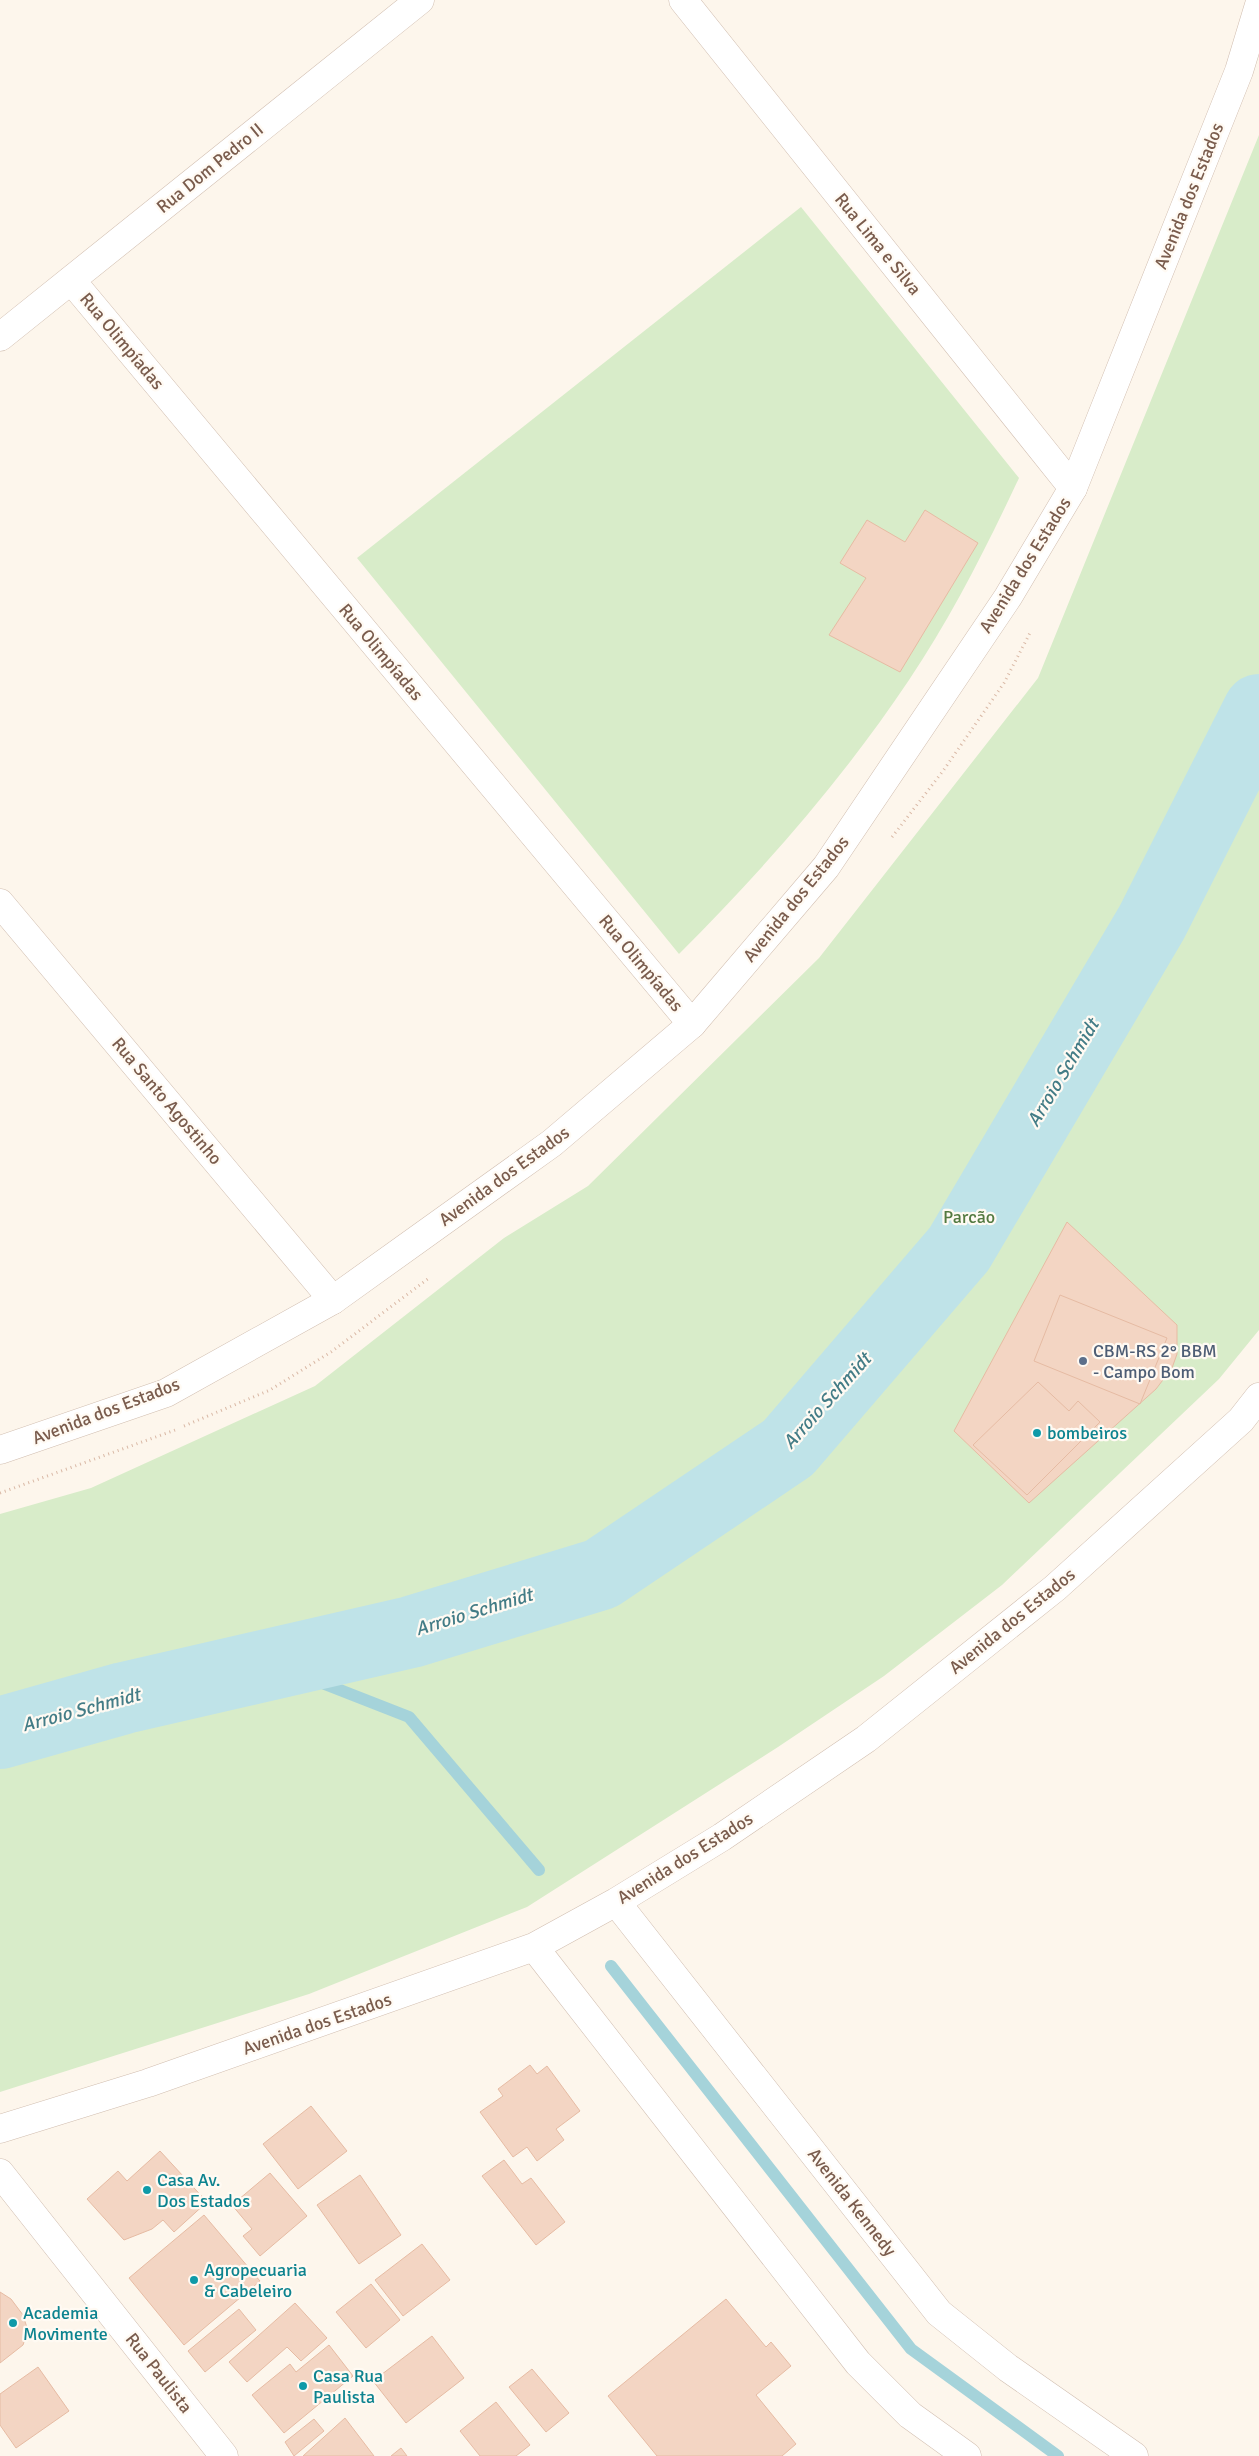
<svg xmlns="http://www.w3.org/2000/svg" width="1259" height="2456" viewBox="0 0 1259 2456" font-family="Signika,sans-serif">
<rect width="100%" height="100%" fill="#fdf6ec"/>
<!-- green -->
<path fill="#d8ecc9" d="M1259 135V1330L1219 1379 1002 1585 884 1676 778 1747 527 1907 309 1994 0 2092V1514L91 1488 315 1386 504 1238 588 1186 819 958 1038 678Z
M801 207 1019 478C987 546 952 616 909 680 843 779 763 870 679 954L357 558Z"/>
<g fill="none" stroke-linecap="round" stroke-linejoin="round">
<!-- stream -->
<path stroke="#a5d3da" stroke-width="12" d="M271 1663 409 1717 539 1870
M611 1966 911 2349 1058 2456"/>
<!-- river -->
<path stroke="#bfe3e8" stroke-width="72" d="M0 1733 124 1698 411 1632 601 1574 788 1448 959 1249 1152 922 1259 710"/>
</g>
<!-- building -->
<path fill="#f3d5c3" stroke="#e6bba3" d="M925 510 978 543 900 672 829 635 866 578 840 563 867 520 905 542Z
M1067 1222 1177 1325V1354L1172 1368 1156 1389 1029 1503 954 1431Z
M1060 1295 1167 1338 1140 1404 1034 1361Z
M1038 1382 1069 1411 1078 1401 1100 1422 1027 1495 973 1445Z
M530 2065 537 2074 547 2066 580 2111 556 2129 564 2140 537 2161 527 2147 513 2157 480 2112 503 2096 498 2089Z
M311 2106 347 2151 298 2189 263 2144Z
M160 2151 207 2202 174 2232 163 2220 152 2229 124 2240 87 2199 118 2171 127 2181Z
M504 2160 522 2184 531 2178 565 2222 536 2245 482 2176Z
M270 2173 307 2216 260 2256 243 2236 252 2229 232 2205Z
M360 2175 401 2235 359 2264 317 2205Z
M204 2215 260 2281 184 2345 129 2278Z
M422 2244 450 2280 403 2316 375 2280Z
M371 2284 400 2320 366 2348 336 2312Z
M0 2292 11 2299 23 2315 28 2331 23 2345 0 2363Z
M726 2299 766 2347 771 2342 791 2366 756 2395 796 2444 782 2456H657L608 2396Z
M295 2303 327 2338 301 2361 287 2347 247 2382 229 2362Z
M239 2309 256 2330 205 2372 188 2351Z
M432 2336 464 2378 406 2423 373 2381Z
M329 2345 353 2376 284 2433 252 2395 290 2364 296 2372Z
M38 2367 69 2411 16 2448 0 2425V2394Z
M532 2369 569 2413 546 2432 509 2387Z
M496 2402 530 2445 516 2456H480L460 2431Z
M345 2418 374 2456H303Z
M314 2419 324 2431 294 2456 285 2442Z
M401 2448 407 2456H391Z"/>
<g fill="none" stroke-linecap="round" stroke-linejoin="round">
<defs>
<path id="minor" d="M683 0 1073 488
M71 280 692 1024
M0 337 420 0
M0 903 333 1300
M0 2173 224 2456"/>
<path id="tertiary" d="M0 1450 166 1393 333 1300 552 1143 692 1024 826 867 1008 597 1073 488 1239 71 1259 5
M616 1902 939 2313 1008 2368 1134 2456
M534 1947 858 2363 910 2415 967 2456
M0 2129 148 2083 534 1947 616 1902 722 1837 866 1739 1055 1588 1241 1420 1259 1397"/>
</defs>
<!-- minor casing -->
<use href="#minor" stroke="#d1beb0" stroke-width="29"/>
<!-- tertiary casing -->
<use href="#tertiary" stroke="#d1beb0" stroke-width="29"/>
<!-- path -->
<path stroke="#d9b8a5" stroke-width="3" stroke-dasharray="1 4" stroke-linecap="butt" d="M892 837 943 771 1004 683 1031 631
M184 1426 270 1390 331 1352 429 1278
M0 1493 178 1429"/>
<!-- minor -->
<use href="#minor" stroke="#fff" stroke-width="28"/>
<!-- tertiary -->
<use href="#tertiary" stroke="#fff" stroke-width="28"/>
</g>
<!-- markers -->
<circle fill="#5c6f8a" stroke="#fffaf3" stroke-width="2" cx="1083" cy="1361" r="5"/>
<g fill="#0f9aa8" stroke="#fffaf3" stroke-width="2">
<circle cx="1037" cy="1433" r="5"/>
<circle cx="147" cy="2190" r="5"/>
<circle cx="194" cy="2280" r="5"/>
<circle cx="13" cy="2323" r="5"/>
<circle cx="303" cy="2386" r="5"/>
</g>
<g text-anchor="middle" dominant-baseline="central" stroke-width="4.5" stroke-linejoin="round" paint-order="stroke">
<!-- street labels -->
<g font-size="18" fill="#7a5c4d" stroke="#fffaf3">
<text transform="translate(210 168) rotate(-39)">Rua Dom Pedro II</text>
<text transform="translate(1189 196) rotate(-68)">Avenida dos Estados</text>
<text transform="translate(878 244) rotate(51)">Rua Lima e Silva</text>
<text transform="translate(122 341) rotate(50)">Rua Olimpíadas</text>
<text transform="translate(1025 565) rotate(-58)">Avenida dos Estados</text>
<text transform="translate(381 652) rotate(50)">Rua Olimpíadas</text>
<text transform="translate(796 899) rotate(-51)">Avenida dos Estados</text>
<text transform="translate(641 963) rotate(50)">Rua Olimpíadas</text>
<text transform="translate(167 1101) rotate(50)">Rua Santo Agostinho</text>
<text transform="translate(504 1176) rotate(-36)">Avenida dos Estados</text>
<text transform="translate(106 1411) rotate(-21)">Avenida dos Estados</text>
<text transform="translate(1012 1621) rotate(-39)">Avenida dos Estados</text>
<text transform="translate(685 1858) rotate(-32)">Avenida dos Estados</text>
<text transform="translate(317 2024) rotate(-19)">Avenida dos Estados</text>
<text transform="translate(852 2202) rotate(52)">Avenida Kennedy</text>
<text transform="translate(159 2373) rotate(52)">Rua Paulista</text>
</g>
<!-- park labels -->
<g font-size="18" fill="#537a41" stroke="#fffaf3">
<text x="969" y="1217">Parcão</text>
</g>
<!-- service labels -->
<g font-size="18" fill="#4e5e75" stroke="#fffaf3" text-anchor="start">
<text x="1093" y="1351">CBM-RS 2° BBM<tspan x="1093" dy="21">- Campo Bom</tspan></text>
</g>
<!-- culture labels -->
<g font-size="18" fill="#0d838f" stroke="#fffaf3" text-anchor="start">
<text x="1047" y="1433">bombeiros</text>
<text x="157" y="2180">Casa Av.<tspan x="157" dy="21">Dos Estados</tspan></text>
<text x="204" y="2270">Agropecuaria<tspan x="204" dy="21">&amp; Cabeleiro</tspan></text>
<text x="23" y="2313">Academia<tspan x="23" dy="21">Movimente</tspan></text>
<text x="313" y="2376">Casa Rua<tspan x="313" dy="21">Paulista</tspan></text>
</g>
<!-- water labels -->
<g font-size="19" font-style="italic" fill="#437c86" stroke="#fffaf3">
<text transform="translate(1063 1073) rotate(-59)">Arroio Schmidt</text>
<text transform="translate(827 1401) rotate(-48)">Arroio Schmidt</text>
<text transform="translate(474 1612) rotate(-17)">Arroio Schmidt</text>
<text transform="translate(81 1710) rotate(-15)">Arroio Schmidt</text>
</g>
</g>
</svg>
